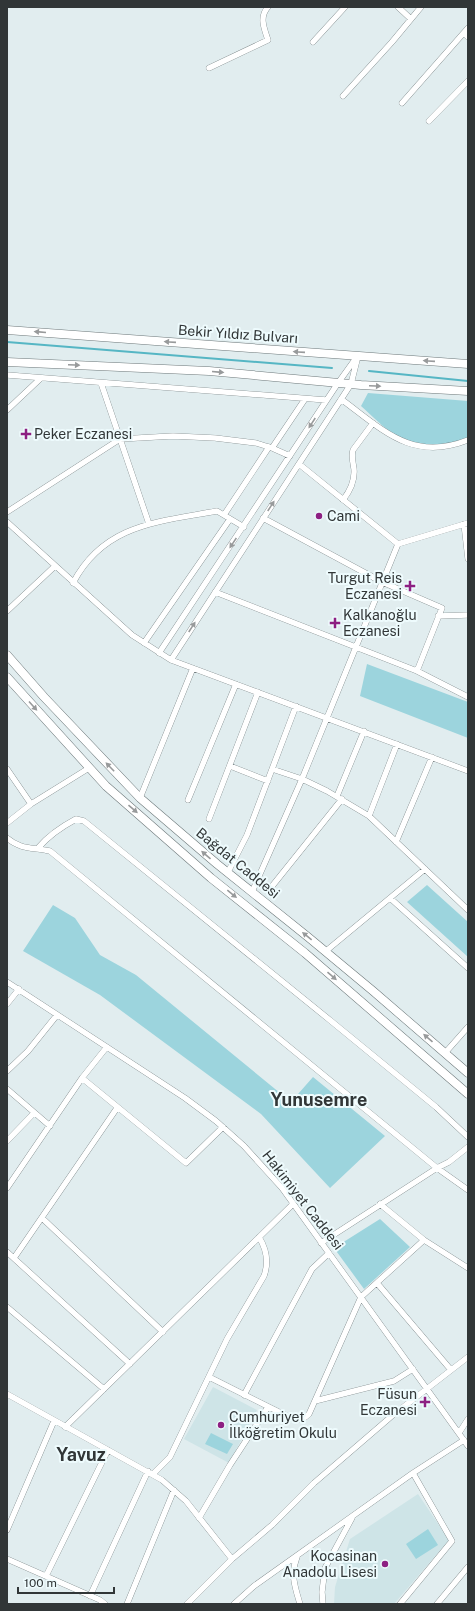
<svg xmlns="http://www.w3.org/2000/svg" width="475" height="1611" viewBox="0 0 475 1611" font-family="'Public Sans',sans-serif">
<rect width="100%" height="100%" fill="#e1edef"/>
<!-- built -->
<path fill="#cee4e7" d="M213 1387 257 1410 229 1463 184 1439Z
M418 1494 449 1540 394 1604H334L335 1587 350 1539Z"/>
<!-- green -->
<path fill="#9cd4dd" d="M368 393 468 401V443C451 450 412 446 396 436 384 428 372 416 361 406Z
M367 664 468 702V738L360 696Z
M427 885 468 922V957L407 902Z
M53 905 75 918 100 955 136 975 291 1102 313 1077 385 1136 330 1188 261 1114 100 995 23 951Z
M380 1219 410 1247 364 1289 334 1248Z
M211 1433 233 1444 227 1454 205 1444Z
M428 1529 438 1545 416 1559 406 1544Z"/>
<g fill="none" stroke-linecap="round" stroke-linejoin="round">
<!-- stream -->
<path stroke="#56b6c4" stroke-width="2" d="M7 342 332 368
M369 371 468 381"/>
<defs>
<path id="street" d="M398 7 411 19
M464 33 468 37
M313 42 345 7
M209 68 268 40C264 28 259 17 268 7
M343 96 392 42 421 7
M402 103 468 28
M429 121 468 81
M7 375 326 400
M101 383 149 524
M341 399C383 430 412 462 468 440
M7 410 41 378
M272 448 305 399
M299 464 398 544
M343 500C350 491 355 480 354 469 353 462 351 456 353 450L373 423
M7 512 120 439 173 436 215 438 256 443 272 448 290 456
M224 515 269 447
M263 518 382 582 442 608 417 671
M7 522 132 635 171 660 468 771
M464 524 468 559
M398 544 468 523
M73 583C104 524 158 522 217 511L244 527
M215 592 417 671 468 697
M7 611 55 566
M438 616 468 615
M144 643 230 519
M159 653 338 383 356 358
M171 660 351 384 358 356
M230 766 268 781
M7 769 31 804
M272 769 302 779 327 791 369 816 468 910
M337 796 364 731
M140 798 193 668
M188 800 236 684
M369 816 397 744
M209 819 258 692
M7 823 31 804 89 768
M7 838C21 850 33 847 50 851L437 1168 449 1162 468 1147
M396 842 432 757
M38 848C49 835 61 827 76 819L84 821 331 1021 436 1107 468 1137
M228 872 247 835 296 706
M273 885 342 799
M252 892 302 779 398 544
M390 898 468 968
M326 951 425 869
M7 982 185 1098 216 1121 244 1146 282 1188 468 1446
M7 1004 19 989
M445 1053 468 1027
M7 1071 28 1051 57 1015
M82 1078 186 1163 223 1127
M7 1089 50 1126
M7 1141 34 1113
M7 1188 82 1078 106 1048
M380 1204 424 1240 468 1268
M42 1218 163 1332
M321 1243 437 1168 468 1190
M7 1252 130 1364
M14 1258 117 1108
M377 1283 451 1370
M7 1307 104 1389
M209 1377 293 1419C299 1421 304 1419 309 1414L361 1297 424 1240
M7 1394 162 1480 186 1501 232 1559
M244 1395 312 1269 329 1253
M315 1401 394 1381 413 1369
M65 1427 293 1204
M459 1433 468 1419
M153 1474 170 1457 227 1339 264 1276C269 1262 267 1250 259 1237
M199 1518 230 1465 268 1407
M7 1530 54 1421
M297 1557C290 1574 295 1587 300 1604
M7 1559 100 1600 105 1604
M46 1576 108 1450
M90 1596 148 1471
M127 1604 174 1490
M187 1604 232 1559 272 1525 314 1483 393 1415 468 1357
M234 1604 254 1586 413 1473 464 1440
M323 1604 322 1592 325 1568 352 1518
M400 1604 452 1541 413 1473
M437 1604 468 1567"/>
<path id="primary" d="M7 330 468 364
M7 362 209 371 361 385 468 391
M7 655 44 697 140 798 217 864 308 937 373 991 468 1073
M7 677 106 786 211 878 305 953 468 1094"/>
</defs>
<!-- street casing -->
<use href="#street" stroke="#6d787a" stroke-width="6"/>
<!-- primary casing -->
<use href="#primary" stroke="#6d787a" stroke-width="9"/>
<!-- street -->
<use href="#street" stroke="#fff" stroke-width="5.5"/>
<!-- primary -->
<use href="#primary" stroke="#fff" stroke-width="8"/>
</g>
<!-- one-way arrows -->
<defs><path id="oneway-solid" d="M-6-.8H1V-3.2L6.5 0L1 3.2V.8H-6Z"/></defs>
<g fill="#989a9b">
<use href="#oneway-solid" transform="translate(40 332) rotate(-175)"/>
<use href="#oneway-solid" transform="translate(170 342) rotate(-176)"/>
<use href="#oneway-solid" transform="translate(299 352) rotate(-176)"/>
<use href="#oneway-solid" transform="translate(429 361) rotate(-176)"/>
<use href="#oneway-solid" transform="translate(74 365) rotate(3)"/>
<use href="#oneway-solid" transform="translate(218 372) rotate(5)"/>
<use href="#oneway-solid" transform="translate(375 386) rotate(3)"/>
<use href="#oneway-solid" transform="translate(312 423) rotate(123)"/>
<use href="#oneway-solid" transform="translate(271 506) rotate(-57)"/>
<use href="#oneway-solid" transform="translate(233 543) rotate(124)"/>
<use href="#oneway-solid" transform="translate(192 627) rotate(-57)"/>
<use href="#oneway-solid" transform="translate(33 706) rotate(48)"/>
<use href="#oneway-solid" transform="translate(110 767) rotate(-134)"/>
<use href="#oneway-solid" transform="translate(133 809) rotate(41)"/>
<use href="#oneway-solid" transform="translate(206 855) rotate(-139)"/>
<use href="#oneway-solid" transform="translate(232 894) rotate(39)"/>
<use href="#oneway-solid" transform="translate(307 936) rotate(-141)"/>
<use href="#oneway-solid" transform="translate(332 976) rotate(41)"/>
<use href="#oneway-solid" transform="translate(428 1038) rotate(-139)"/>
</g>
<!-- markers -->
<g fill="#8d1f82" stroke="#eefbfd" stroke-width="1.5">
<path d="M24 428h4v4h4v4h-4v4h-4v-4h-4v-4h4z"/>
<circle cx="319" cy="516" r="4"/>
<path d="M408 580h4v4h4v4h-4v4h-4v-4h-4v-4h4z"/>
<path d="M333 617h4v4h4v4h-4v4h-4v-4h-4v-4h4z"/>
<path d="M423 1396h4v4h4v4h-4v4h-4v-4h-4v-4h4z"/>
<circle cx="221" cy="1425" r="4"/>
<circle cx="385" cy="1564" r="4"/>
</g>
<g text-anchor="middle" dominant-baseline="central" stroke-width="4" stroke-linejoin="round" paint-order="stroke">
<!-- street labels -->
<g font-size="14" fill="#313637" stroke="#eefbfd">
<text transform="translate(238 334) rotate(4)">Bekir Yıldız Bulvarı</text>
<text transform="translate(238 863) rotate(39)">Bağdat Caddesi</text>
<text transform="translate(303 1200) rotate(52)">Hakimiyet Caddesi</text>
</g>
<!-- poi labels -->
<g font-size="14" fill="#313637" stroke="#eefbfd" text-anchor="start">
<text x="34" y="434">Peker Eczanesi</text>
<text x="327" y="516">Cami</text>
<text x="402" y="578" text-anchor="end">Turgut Reis<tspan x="402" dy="16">Eczanesi</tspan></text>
<text x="343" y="615">Kalkanoğlu<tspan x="343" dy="16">Eczanesi</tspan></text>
<text x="417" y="1394" text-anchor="end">Füsun<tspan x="417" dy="16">Eczanesi</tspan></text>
<text x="229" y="1417">Cumhuriyet<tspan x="229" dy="16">İlköğretim Okulu</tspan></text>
<text x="377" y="1556" text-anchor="end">Kocasinan<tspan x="377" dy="16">Anadolu Lisesi</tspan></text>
</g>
<!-- district labels -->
<g font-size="18" font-weight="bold" fill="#313637" stroke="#eefbfd">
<text x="319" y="1099">Yunusemre</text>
<text x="81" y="1454">Yavuz</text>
</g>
</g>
<!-- border -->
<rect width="475" height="1611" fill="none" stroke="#313637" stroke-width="16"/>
<!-- scale -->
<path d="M18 1587v6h96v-6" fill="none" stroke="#313637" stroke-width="2"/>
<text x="24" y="1587" font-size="12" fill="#313637" stroke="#eefbfd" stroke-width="3" paint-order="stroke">100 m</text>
</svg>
